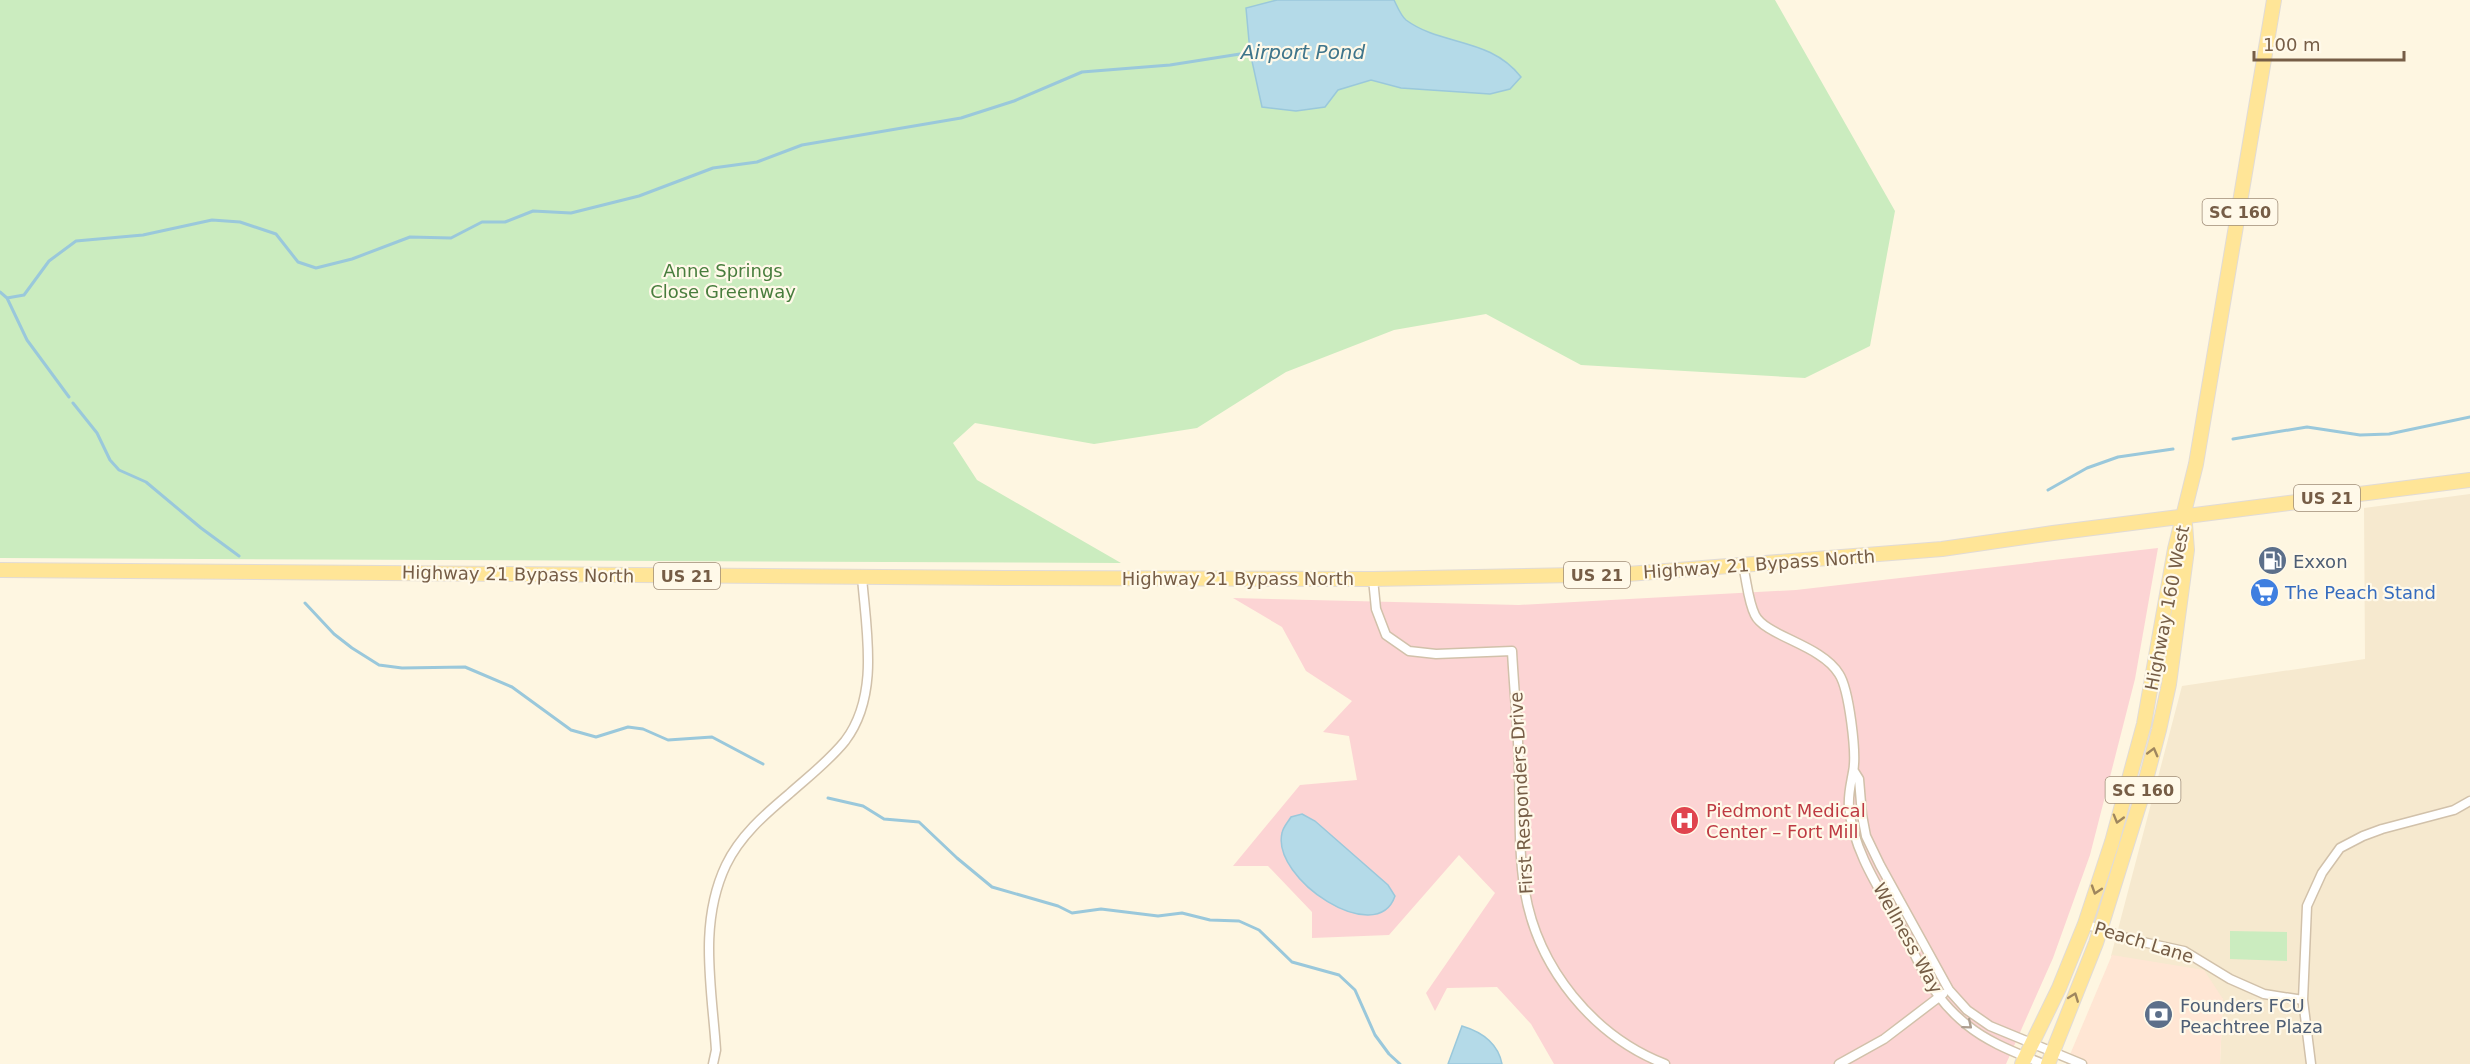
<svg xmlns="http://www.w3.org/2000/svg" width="2470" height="1064" viewBox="0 0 2470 1064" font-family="'DejaVu Sans',sans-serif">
<rect width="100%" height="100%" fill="#fef6e1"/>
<!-- residential -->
<path fill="#f6e9cf" d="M2470 494V1064H2220L2223 999 2111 956 2182 686 2365 659 2364 508Z"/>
<!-- commercial -->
<path fill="#ffe6d4" d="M2112 955 2204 970 2223 999 2220 1064H2066Z"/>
<!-- medical -->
<path fill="#fcd4d4" d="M2158 548 2135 679 2090 855 2053 958 2006 1064H1554L1531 1024 1497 987 1447 988 1435 1011 1426 993 1495 893 1459 855 1389 935 1312 938V912L1268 866H1233L1300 785 1357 780 1349 736 1323 732 1352 701 1306 671 1282 627 1233 598 1519 605 1796 590Z"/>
<!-- green -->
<path fill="#cbecbf" d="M0 0H1775L1895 211 1870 346 1805 378 1581 365 1486 314 1394 330 1286 372 1197 428 1094 444 975 423 953 443 977 480 1121 563 0 558Z
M2230 931 2287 932V961L2230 959Z"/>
<!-- water -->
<path fill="#b4dae8" stroke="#9ac8db" stroke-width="1.5" d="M1277 0H1394C1397 6 1401 16 1406 20 1441 46 1490 37 1521 77L1510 89 1490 94 1401 88 1371 80 1338 90 1325 107 1296 111 1262 107 1250 52 1246 8Z
M1302 814 1315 821 1388 885 1395 896C1377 949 1271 879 1282 833 1283 827 1288 822 1291 817Z
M1462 1026C1482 1032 1498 1043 1502 1064H1448Z"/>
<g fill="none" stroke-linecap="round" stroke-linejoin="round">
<!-- stream -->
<path stroke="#9ac8db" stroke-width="3" d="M0 292 7 298 27 340 69 397
M7 298 24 295 49 261 76 241 143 235 212 220 240 222 276 234 298 262 316 268 352 259 410 237 451 238 482 222H505L533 211 571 213 639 196 713 168 757 162 802 145 961 118 1014 101 1082 72 1170 65 1240 54
M73 403 97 433 110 460 119 470 146 482 201 528 239 556
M2233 439 2307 427 2360 435 2389 434 2470 417
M2048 490 2087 468 2118 457 2173 449
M305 603 334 634 352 648 379 665 402 668 465 667 512 687 571 730 596 737 628 727 643 729 668 740 712 737 763 764
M828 798 863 806 884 819 919 822 957 858 992 887 1058 906 1072 913 1101 909 1158 916 1182 913 1210 920 1239 921 1259 930 1292 962 1339 975 1355 990 1375 1035 1389 1054 1400 1064"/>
<defs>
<path id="street" d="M1743 566C1747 582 1748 601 1755 615 1765 636 1822 645 1839 674 1849 689 1857 754 1853 772 1851 784 1848 794 1849 807 1853 852 1882 893 1903 931 1914 953 1924 976 1938 995 1946 1006 1956 1016 1967 1025 1989 1043 2017 1053 2043 1064
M1373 579 1376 609 1386 635 1409 651 1436 654 1512 651C1514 689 1518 727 1519 765 1520 807 1518 850 1525 892 1538 968 1593 1036 1665 1064
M1854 771 1859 779 1862 815 1866 836 1880 865 1949 990 1967 1010 1990 1026 2082 1064
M2085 924 2129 939 2184 951 2230 979 2264 994 2303 1000
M713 1064 716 1050C712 988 698 924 726 865 740 836 764 815 789 794 808 777 829 761 845 741 880 695 866 630 862 577
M1839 1064 1884 1039 1943 994
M2311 1064 2303 1000 2307 906 2322 873 2340 848 2363 836 2382 829 2454 810 2470 801"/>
<path id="primary" d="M0 570 1005 578 1373 579 1628 574 1942 549 2053 533 2470 480
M2022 1064 2059 988 2085 924 2112 842 2144 724 2175 549 2196 464 2274 0
M2048 1064 2096 943 2140 802 2159 730 2169 684 2187 550 2185 524"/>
</defs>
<!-- street casing -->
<use href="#street" stroke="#d1c1aa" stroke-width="11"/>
<!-- primary casing -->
<use href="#primary" stroke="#e1dbd6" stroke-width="16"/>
<!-- street -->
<use href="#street" stroke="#fff" stroke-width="8"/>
<!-- primary -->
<use href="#primary" stroke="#ffe597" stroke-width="14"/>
</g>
<!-- one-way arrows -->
<defs><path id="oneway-chevron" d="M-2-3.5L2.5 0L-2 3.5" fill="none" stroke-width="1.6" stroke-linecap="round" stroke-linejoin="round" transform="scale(1.5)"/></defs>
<g stroke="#9f865e">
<use href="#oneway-chevron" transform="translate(2153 752) rotate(-75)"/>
<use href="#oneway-chevron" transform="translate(2118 819) rotate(106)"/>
<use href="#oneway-chevron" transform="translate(2096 890) rotate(108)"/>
<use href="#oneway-chevron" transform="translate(2074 997) rotate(-69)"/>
</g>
<use stroke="#ad9e90" href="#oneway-chevron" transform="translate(1968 1025) rotate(40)"/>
<!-- icons -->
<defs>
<symbol id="fuel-disc" viewBox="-11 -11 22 22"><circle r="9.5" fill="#5c6f8a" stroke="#fff9e9"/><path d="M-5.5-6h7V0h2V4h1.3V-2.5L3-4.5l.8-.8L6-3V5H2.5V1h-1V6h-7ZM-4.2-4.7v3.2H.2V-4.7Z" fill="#fff"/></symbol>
<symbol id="supermarket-disc" viewBox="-11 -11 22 22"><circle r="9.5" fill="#3f7fe0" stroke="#fff9e9"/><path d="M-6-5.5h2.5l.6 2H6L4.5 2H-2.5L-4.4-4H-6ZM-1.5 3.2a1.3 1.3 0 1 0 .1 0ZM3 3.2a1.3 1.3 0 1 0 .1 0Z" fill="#fff"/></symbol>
<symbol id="hospital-disc" viewBox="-11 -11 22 22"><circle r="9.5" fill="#e0444e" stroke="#fff9e9"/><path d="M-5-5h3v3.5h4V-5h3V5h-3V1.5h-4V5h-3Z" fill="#fff"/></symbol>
<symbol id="bank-disc" viewBox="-11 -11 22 22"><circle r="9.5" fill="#5c6f8a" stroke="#fff9e9"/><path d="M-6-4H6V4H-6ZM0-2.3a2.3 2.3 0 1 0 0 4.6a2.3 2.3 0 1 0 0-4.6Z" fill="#fff"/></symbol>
</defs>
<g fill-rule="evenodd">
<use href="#fuel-disc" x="2256" y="544" width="33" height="33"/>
<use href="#supermarket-disc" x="2248" y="576" width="33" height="33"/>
<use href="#hospital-disc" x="1668" y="804" width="33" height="33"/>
<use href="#bank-disc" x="2142" y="998" width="33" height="33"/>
</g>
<g text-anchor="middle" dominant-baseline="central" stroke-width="4.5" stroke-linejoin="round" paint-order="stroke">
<!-- shield labels -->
<g fill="#fff9e9" stroke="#9f8c77" stroke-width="1.5">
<rect x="2202.5" y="199" width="75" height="26" rx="4.5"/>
<rect x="2294" y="485" width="66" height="26" rx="4.5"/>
<rect x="1564" y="562" width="66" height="26" rx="4.5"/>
<rect x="654" y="563" width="66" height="26" rx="4.5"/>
<rect x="2105.5" y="777" width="75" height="26" rx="4.5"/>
</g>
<g font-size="16" font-weight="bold" fill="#765d46">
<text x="2240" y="212">SC 160</text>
<text x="2327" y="498">US 21</text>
<text x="1597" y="575">US 21</text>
<text x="687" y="576">US 21</text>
<text x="2143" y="790">SC 160</text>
</g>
<!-- park labels -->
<g font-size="18" fill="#487d3d" stroke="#fff9e9">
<text x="723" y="270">Anne Springs<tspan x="723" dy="21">Close Greenway</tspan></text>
</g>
<!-- service labels -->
<g font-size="18" fill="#4e5e75" stroke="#fff9e9" text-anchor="start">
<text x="2293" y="561">Exxon</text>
<text x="2180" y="1005">Founders FCU<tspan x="2180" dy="21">Peachtree Plaza</tspan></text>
</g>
<!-- street labels -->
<g font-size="18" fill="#765d46" stroke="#fff9e9">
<text transform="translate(1759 564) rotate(-4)">Highway 21 Bypass North</text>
<text transform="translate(518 574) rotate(1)">Highway 21 Bypass North</text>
<text x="1238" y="578">Highway 21 Bypass North</text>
<text transform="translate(2167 608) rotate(-79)">Highway 160 West</text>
<text transform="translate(1521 793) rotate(-93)">First Responders Drive</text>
<text transform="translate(1908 938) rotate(61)">Wellness Way</text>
<text transform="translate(2144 942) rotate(17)">Peach Lane</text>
</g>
<!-- shop labels -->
<g font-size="18" fill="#366cbe" stroke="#fff9e9" text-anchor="start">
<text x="2285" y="592">The Peach Stand</text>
</g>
<!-- health labels -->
<g font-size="18" fill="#be3a42" stroke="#fff9e9" text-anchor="start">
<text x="1706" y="810">Piedmont Medical<tspan x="1706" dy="21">Center – Fort Mill</tspan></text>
</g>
<!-- water labels -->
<g font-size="20" font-style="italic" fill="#3f758b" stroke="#fff9e9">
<text x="1303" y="52">Airport Pond</text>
</g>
</g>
<!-- scale -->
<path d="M2254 51v9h150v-9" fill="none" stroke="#765d46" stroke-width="3"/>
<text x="2263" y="51" font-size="18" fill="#765d46" stroke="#fff9e9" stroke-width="4.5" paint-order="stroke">100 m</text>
</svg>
